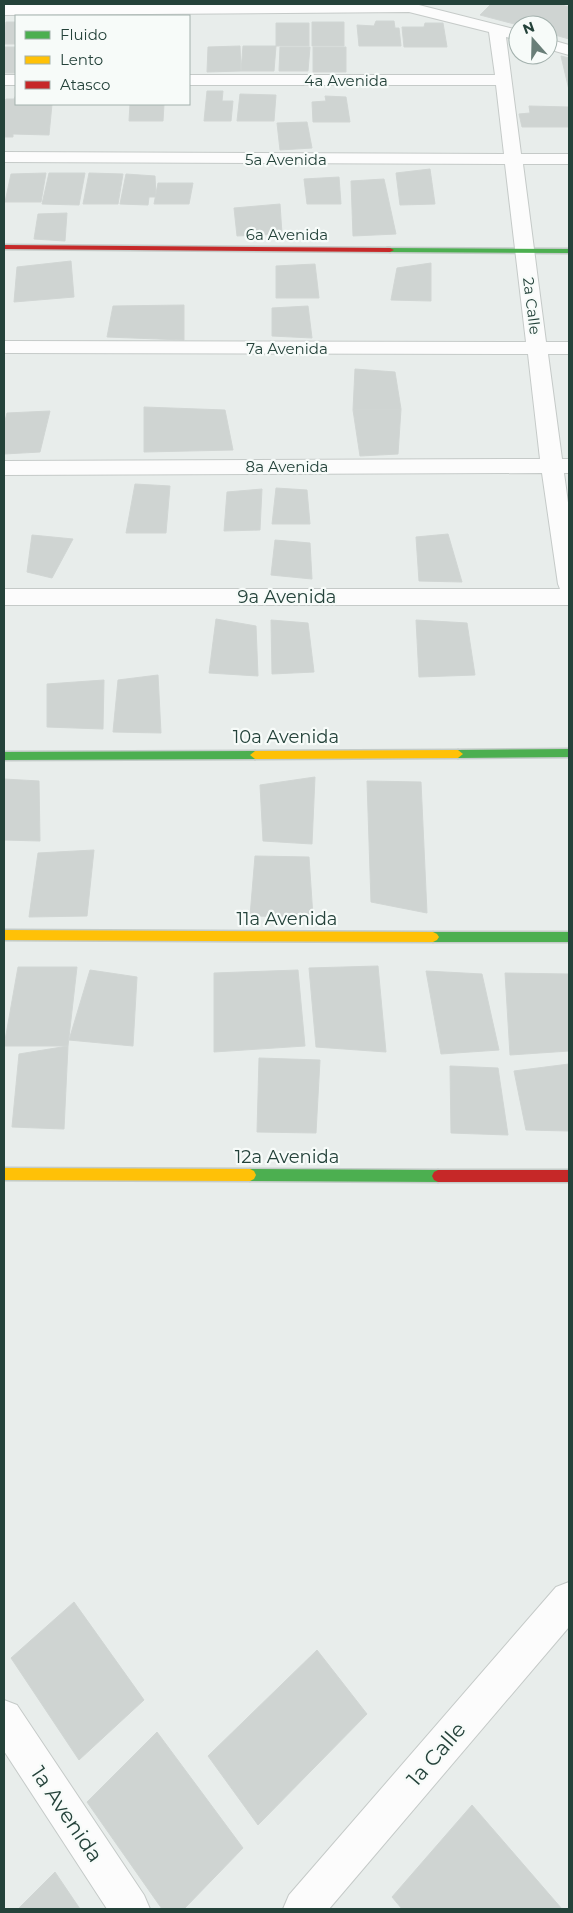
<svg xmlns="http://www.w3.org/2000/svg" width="573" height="1913" viewBox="0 0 573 1913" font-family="Montserrat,sans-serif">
<rect width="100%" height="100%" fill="#e8edeb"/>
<!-- building -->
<path fill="#cfd4d2" stroke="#d1d6d4" d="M491 4H558L569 7V39L548 33V25H518L480 15Z
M376 21H394L395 28H399L401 46H359L357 25 374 26Z
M6 22H16V44H4Z
M312 22H344V46H312Z
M276 23H309V46H276Z
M425 23H443L447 47H404L402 27H424Z
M240 46 241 71 207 72 208 47Z
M243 46H276L274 71H241Z
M4 47H16V73H4Z
M280 47H310L308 71H279Z
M313 47H346V72H313Z
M561 56 569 58V90Z
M207 91H223L222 101H233L231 121H204Z
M240 94 276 95 274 121H237Z
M16 95V104H52L49 135 13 134V137H4V103L6 99H14Z
M325 96 346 97 350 122H313L312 102 326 101Z
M130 104H164L163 121H129Z
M529 106 569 107V127H522L519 114 530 113Z
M307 122 312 148 280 150 277 123Z
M430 169 435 204 400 205 396 173Z
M46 173 41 202H5L11 174Z
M49 173H85L79 205 42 204Z
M89 173 123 174 118 204H83Z
M126 174 155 176 156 197H149L148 205 120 204Z
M339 177 341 204H307L304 179Z
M384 179 396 234 353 236 351 181Z
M158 183H193L189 204H154Z
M280 204 282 234 237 236 234 208Z
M67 213 65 241 34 239 38 214Z
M71 261 74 297 14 302 17 267Z
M431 263V301L391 300 397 268Z
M315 264 319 298H276V266Z
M184 305V340L107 337 113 306Z
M308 306 312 338 272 336V308Z
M355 369 395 372 401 409 353 410Z
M144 407 225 410 233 450 144 452Z
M401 409 398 454 360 456 353 410Z
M50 411 40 452 4 454V425L7 413Z
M135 484 170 486 166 533H126Z
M276 488 307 490 310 524H272Z
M262 489 260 530 224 531 227 492Z
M448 534 462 582 419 581 416 537Z
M32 535 73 539 52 578 27 572Z
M275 540 310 543 312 579 271 575Z
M216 619 256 626 258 676 209 673Z
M271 620 308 623 314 672 272 674Z
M416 620 467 623 475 675 419 677Z
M158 675 161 733 113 732 118 680Z
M104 680 103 729 47 727V684Z
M315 777 312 844 263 841 260 785Z
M4 779 39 781 40 841 4 840Z
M367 781 421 782 427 913 371 902Z
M94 850 87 916 29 917 38 853Z
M255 856 309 857 313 917 250 916Z
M378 966 386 1052 316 1047 309 968Z
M18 967H77L68 1046H4Z
M90 970 137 977 133 1046 69 1040Z
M298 970 305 1046 214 1052V973Z
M426 971 482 974 499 1050 441 1054Z
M505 973 569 974V1051L510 1055Z
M68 1046 64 1129 12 1127 19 1054Z
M259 1058 320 1060 316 1133 257 1132Z
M569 1064V1131L526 1130 514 1071Z
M450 1066 498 1068 508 1135 451 1133Z
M74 1602 144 1700 79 1760 11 1658Z
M317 1650 367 1714 258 1825 208 1756Z
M157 1732 243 1848 184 1909H162L87 1802Z
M472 1805 562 1909H402L392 1897Z
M55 1872 80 1909H18Z"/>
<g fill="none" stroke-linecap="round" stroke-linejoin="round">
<defs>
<path id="street" d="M212 4H415L518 30V40L506 37 521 154H569V164H523L546 342H569V354H548L562 459H569V473H564L569 510V605H4V589H560L558 584 542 473 4 475V461L540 459 528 354 4 353V341L526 342 505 164 4 162V152L504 154 496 85H189V75H495L489 32 409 12 4 15V5Z
M548 39 569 45V55L548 49Z
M4 75H16V85H4Z
M569 1582V1627L329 1909H283L289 1895 556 1587Z
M4 1700 17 1705 144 1895 150 1909H107L4 1751Z"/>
<path id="fast" d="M387 248 569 249V253L390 252 386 250Z
M569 749V757L458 758 453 754 458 750Z
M255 751 260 755 255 759 4 760V752Z
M433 932H569V942H433L429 940 427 937 429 934Z
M250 1169 438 1170 442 1172 444 1176 442 1180 438 1182 250 1181 246 1179 244 1175 246 1171Z"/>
<path id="slow" d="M458 750 463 754 458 758 255 759 250 755 255 751Z
M4 930 433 932 437 934 439 937 437 940 433 942 4 940Z
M4 1168 250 1169 254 1171 256 1175 254 1179 250 1181 4 1180Z"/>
<path id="jam" d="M4 245 390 248 394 250 390 252 4 249Z
M438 1170H569V1182H438L434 1180 432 1176 434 1172Z"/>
</defs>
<!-- street casing -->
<use href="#street" stroke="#c5cac8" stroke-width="2"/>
<!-- fast casing -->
<use href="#fast" stroke="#c3cbc8" stroke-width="3"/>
<!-- slow casing -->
<use href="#slow" stroke="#c3cbc8" stroke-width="3"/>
<!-- jam casing -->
<use href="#jam" stroke="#c3cbc8" stroke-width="3"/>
<!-- street -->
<use href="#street" fill="#fcfcfc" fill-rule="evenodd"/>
<!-- fast -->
<use href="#fast" fill="#4caf50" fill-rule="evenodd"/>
<!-- slow -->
<use href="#slow" fill="#ffc107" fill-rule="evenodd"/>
<!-- jam -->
<use href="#jam" fill="#c62828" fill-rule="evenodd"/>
</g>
<g text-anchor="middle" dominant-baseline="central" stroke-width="4.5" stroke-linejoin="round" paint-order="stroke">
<!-- far-street labels -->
<g font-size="15" fill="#24423a" stroke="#f7fbf9">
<text x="346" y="80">4a Avenida</text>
<text x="286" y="159">5a Avenida</text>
<text x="287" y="234">6a Avenida</text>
<text transform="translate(532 306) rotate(83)">2a Calle</text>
<text x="287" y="348">7a Avenida</text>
<text x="287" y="466">8a Avenida</text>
</g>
<!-- street labels -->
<g font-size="18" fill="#24423a" stroke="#f7fbf9">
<text x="287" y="597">9a Avenida</text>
<text x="286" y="737">10a Avenida</text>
<text x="287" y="919">11a Avenida</text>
<text x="287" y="1157">12a Avenida</text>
</g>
<!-- near-street labels -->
<g font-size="21" fill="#24423a" stroke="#f7fbf9">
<text transform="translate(436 1754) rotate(-49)">1a Calle</text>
<text transform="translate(67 1814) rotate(56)">1a Avenida</text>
</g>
</g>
<!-- border -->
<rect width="573" height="1913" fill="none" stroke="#24423a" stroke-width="10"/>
<!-- legend -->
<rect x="15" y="15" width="175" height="90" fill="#f7fbf9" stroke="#a3b1ad"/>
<rect x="25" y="31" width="25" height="8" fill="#4caf50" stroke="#a3b1ad"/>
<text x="60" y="40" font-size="15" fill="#24423a">Fluido</text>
<rect x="25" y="56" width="25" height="8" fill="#ffc107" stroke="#a3b1ad"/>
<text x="60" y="65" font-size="15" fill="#24423a">Lento</text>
<rect x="25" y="81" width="25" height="8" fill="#c62828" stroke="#a3b1ad"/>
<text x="60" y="90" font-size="15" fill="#24423a">Atasco</text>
<!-- north arrow -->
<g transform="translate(533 40) rotate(340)"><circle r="24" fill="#f7fbf9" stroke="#a3b1ad"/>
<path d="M0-4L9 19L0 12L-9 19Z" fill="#697e78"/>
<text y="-8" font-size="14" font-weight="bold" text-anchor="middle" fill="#24423a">N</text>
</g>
</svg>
